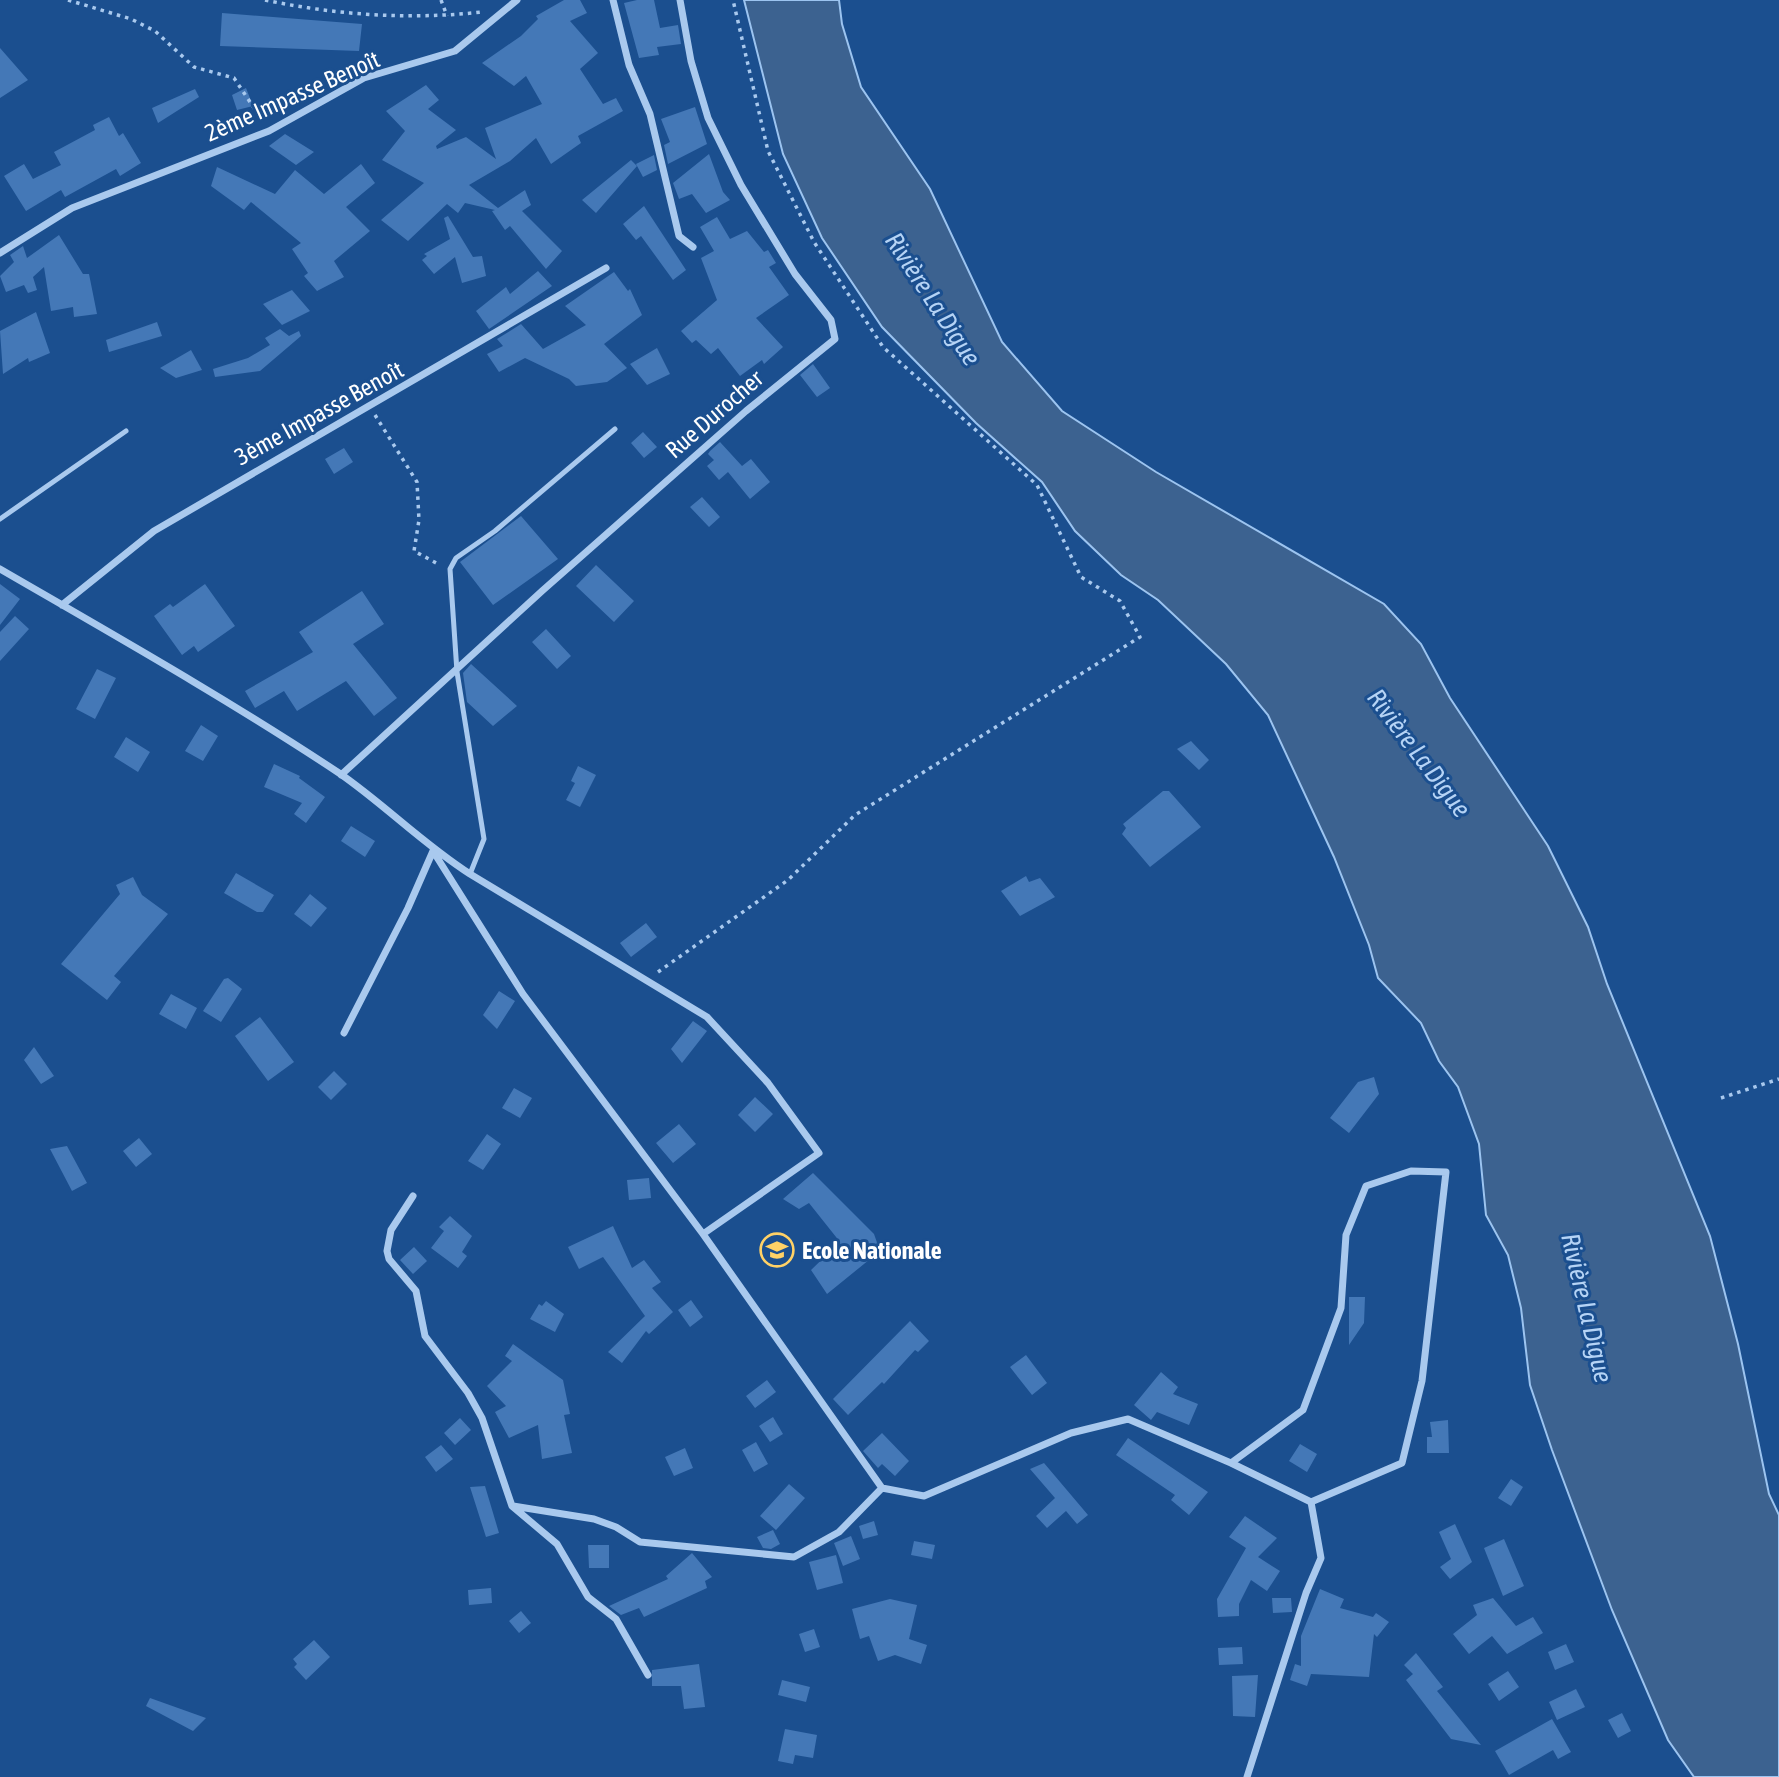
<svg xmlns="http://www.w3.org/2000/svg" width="1779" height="1777" viewBox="0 0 1779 1777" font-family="'Asap Condensed',sans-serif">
<rect width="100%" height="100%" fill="#1b4f8f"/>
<!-- water -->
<path fill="#3c6290" stroke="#9cc4f0" stroke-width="2" d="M744 0H839L842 24 861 87 930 189 1002 342 1062 411 1156 472 1384 604 1421 644 1450 698 1548 846 1588 927 1607 984 1710 1236 1738 1344 1769 1494 1779 1515V1777H1694L1668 1740 1612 1610 1552 1450 1530 1385 1521 1308 1508 1255 1486 1215 1479 1144 1458 1087 1439 1061 1421 1023 1378 978 1369 945 1334 857 1268 715 1226 664 1158 600 1121 575 1075 531 1042 482 976 423 882 327 822 238 783 154Z"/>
<!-- building -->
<path fill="#4478b7" d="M564 0H580L587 13 570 21 598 53 580 69 603 104 616 98 623 111 578 136 581 143 551 164 536 138 510 161 469 185 498 208 525 190 531 205 522 211 562 251 546 269 510 226 505 230 492 211 495 210 465 203 458 213 447 204 408 241 381 220 424 183 382 160 405 131 386 111 426 85 439 100 428 109 456 130 436 146 437 149 466 137 496 159 485 128 542 104 526 76 514 86 482 63 521 36 538 19 536 16Z
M637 0H654L660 28 678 25 681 44 657 47 659 55 639 58 624 3Z
M222 13 362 24 359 51 220 46Z
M0 48 28 80 0 98Z
M246 88 253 106 237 110 232 95Z
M195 89 199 97 158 123 152 108Z
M695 107 707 144 668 164 664 145 670 142 661 119Z
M109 117 119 136 123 133 141 163 120 176 116 169 65 197 61 190 26 211 4 176 24 164 33 179 61 165 54 152 95 130 93 125Z
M285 134 314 152 296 165 269 146Z
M709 154 723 192 730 200 706 213 692 194 679 199 673 183Z
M654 155 657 170 643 177 636 164Z
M631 160 637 166 596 213 582 200Z
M361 164 375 183 346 207 370 231 334 261 344 277 317 291 304 276 308 273 292 249 301 243 251 202 244 210 211 186 217 167 275 194 295 170 324 194Z
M644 206 686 270 673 280 641 236 636 240 623 224Z
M448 216 473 257 482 256 486 276 462 283 455 257 434 274 422 260 427 256 424 254 450 239 444 218Z
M717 217 730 239 747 231 764 252 768 250 776 263 769 267 789 295 756 318 783 347 764 364 762 360 740 376 718 348 711 354 696 340 692 343 681 331 717 300 701 258 714 251 700 227Z
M59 235 83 274H89L97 314 74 317 73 307 51 311 44 267 33 277 37 290 28 293 24 285 6 292 0 276 14 262 10 255 23 246 27 258Z
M538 271 552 286 489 329 476 311 506 287 510 294Z
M614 272 628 291 630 289 642 315 604 344 627 368 607 382 576 386 569 379 525 358 499 372 487 354 503 346 497 339 521 324 543 349 586 325 565 306Z
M292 290 310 311 282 325 263 304Z
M36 312 50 353 29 362 28 358 3 374 0 331Z
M157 322 162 336 109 352 106 340Z
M280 329 289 336 299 331 301 336 260 371 215 377 213 369 248 358 270 345 265 338Z
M657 348 670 374 647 385 630 364Z
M191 350 202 370 176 378 160 368Z
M813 364 830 388 817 397 800 375Z
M643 432 657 447 644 458 631 443Z
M720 442 742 466 751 459 770 482 750 499 728 472 719 480 707 466 714 460 708 454 710 451Z
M344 448 353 462 334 474 325 459Z
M702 497 720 517 709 527 690 507Z
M521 516 558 559 493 605 460 562Z
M596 565 634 601 614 622 576 586Z
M0 584 20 599 0 625Z
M205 584 235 626 198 652 194 646 182 655 154 616 170 604 173 607Z
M362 591 384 624 353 644 397 698 374 716 346 681 297 711 284 691 255 708 245 691 313 652 299 632Z
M15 616 29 629 0 661V632Z
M546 629 571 656 557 669 532 642Z
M471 664 517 706 493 726 467 702 463 673Z
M97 669 116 678 95 719 76 709Z
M201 725 218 736 203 761 185 751Z
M126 737 150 752 138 772 114 757Z
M1191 741 1209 760 1199 770 1177 749Z
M274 764 300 776 299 778 325 797 306 823 294 814 302 803 264 787Z
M578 766 596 775 580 807 566 800 575 783 571 781Z
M1163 791H1169L1201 827 1150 867 1122 834 1126 828 1123 824Z
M351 826 375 841 365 857 341 841Z
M236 873 274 895 263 912H257L224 893Z
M1026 876 1029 882 1040 878 1055 897 1020 916 1001 891Z
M133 877 142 895 168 914 114 976 121 982 107 1000 61 964 120 894 116 885Z
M310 894 327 908 311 927 294 914Z
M646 923 657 937 631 957 620 943Z
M228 978 242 989 221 1022 203 1011 224 979Z
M499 991 515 1001 497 1029 483 1015Z
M171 994 197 1008 186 1029 159 1014Z
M260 1017 294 1062 268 1081 235 1036Z
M693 1021 707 1031 682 1063 671 1049Z
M34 1047 54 1076 41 1084 24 1060Z
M334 1071 347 1084 331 1100 318 1087Z
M1374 1077 1379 1094 1349 1133 1330 1118 1358 1082Z
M514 1088 532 1098 520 1118 502 1108Z
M755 1097 773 1114 755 1132 738 1115Z
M679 1124 696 1144 673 1163 656 1143Z
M487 1134 501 1144 483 1170 468 1161Z
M139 1138 152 1154 136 1167 123 1151Z
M67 1146 87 1183 72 1191 50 1149Z
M813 1173 874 1234 880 1251 827 1294 811 1270 840 1242 809 1203 799 1209 783 1199Z
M649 1178 651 1198 629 1200 627 1180Z
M450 1216 472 1236 462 1252 467 1256 458 1268 431 1248 444 1231 439 1227Z
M613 1226 632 1268 644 1260 661 1282 652 1288 673 1312 649 1334 646 1331 622 1363 608 1352 645 1316 603 1257 579 1269 568 1247Z
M414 1247 427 1261 413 1274 400 1260Z
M1349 1297H1365L1364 1323 1349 1345Z
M691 1300 703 1317 690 1327 678 1310Z
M546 1301 564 1314 555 1332 530 1319 539 1304 542 1306Z
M910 1321 929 1341 918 1352 915 1350 884 1384 882 1382 848 1415 833 1399Z
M513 1344 563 1380 570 1414 564 1415 572 1453 542 1459 538 1425 509 1438 495 1412 506 1406 487 1386 512 1361 505 1356Z
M1026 1355 1047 1383 1032 1395 1010 1367Z
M1161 1372 1178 1387 1173 1394 1198 1404 1189 1425 1157 1412 1151 1420 1134 1405Z
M767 1380 776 1392 755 1408 746 1396Z
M773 1417 783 1434 770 1442 759 1426Z
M460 1418 471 1430 455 1445 444 1433Z
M1448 1420 1449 1453H1427V1437H1432L1430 1422Z
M882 1433 909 1461 895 1476 882 1464 878 1468 863 1451Z
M1128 1438 1208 1492 1189 1515 1171 1500 1175 1495 1116 1455Z
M756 1442 768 1464 754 1472 742 1450Z
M1300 1444 1317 1454 1307 1472 1289 1461Z
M441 1445 453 1459 436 1472 425 1457Z
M685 1448 693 1468 674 1476 665 1457Z
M1044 1463 1088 1515 1077 1524 1066 1511 1047 1528 1036 1516 1055 1498 1030 1469Z
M1511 1479 1523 1487 1511 1506 1498 1498Z
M789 1484 805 1498 776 1530 760 1516Z
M485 1486 499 1533 486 1537 470 1487Z
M1245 1516 1277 1538 1258 1557 1280 1571 1267 1591 1251 1580 1239 1604V1616L1218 1617 1217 1599 1246 1548 1229 1537Z
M874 1521 878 1535 863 1539 859 1526Z
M1455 1524 1472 1562 1450 1579 1440 1567 1451 1559 1439 1532Z
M773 1530 780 1544 771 1549 763 1548 757 1537Z
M851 1536 860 1559 843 1566 834 1543Z
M1504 1539 1524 1586 1503 1596 1484 1548Z
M914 1541 935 1545 932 1559 911 1555Z
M588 1545H609V1568H589Z
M692 1553 712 1577 705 1581 707 1588 644 1617 639 1608 621 1615 609 1606 668 1579 666 1576Z
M836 1555 843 1583 817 1590 809 1562Z
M491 1588 492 1603 469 1605 468 1590Z
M1320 1589 1344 1599 1340 1608 1373 1617 1376 1613 1389 1622 1377 1637 1374 1634 1369 1677 1311 1674 1307 1686 1290 1680 1295 1664 1301 1666V1636Z
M1272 1598H1291L1292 1612 1273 1613Z
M1493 1598 1516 1626 1533 1617 1543 1633 1507 1654 1492 1636 1469 1654 1453 1634 1477 1615 1473 1605Z
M890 1599 917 1605 909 1639 927 1645 921 1664 895 1655 878 1661 869 1636 860 1639 852 1609Z
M521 1611 531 1623 519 1633 509 1621Z
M814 1629 820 1647 805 1652 799 1634Z
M314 1640 330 1657 306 1680 294 1667 297 1664 293 1659Z
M1566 1644 1574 1662 1555 1670 1548 1652Z
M1242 1647 1243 1664 1219 1665 1218 1648Z
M1416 1653 1443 1687 1437 1691 1481 1745 1451 1739 1406 1680 1413 1674 1404 1665Z
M699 1664 705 1707 684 1709 681 1686H652V1670Z
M1508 1671 1519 1687 1499 1701 1488 1684Z
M1258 1675 1255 1717 1233 1716 1232 1676Z
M782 1680 810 1687 806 1702 778 1695Z
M1576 1689 1585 1707 1557 1720 1549 1702Z
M150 1698 206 1718 193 1731 146 1706Z
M1622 1713 1631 1731 1618 1738 1608 1720Z
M1552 1719 1571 1752 1558 1759 1553 1750 1509 1775 1495 1751Z
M785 1729 817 1735 813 1758 795 1755 793 1764 778 1761Z"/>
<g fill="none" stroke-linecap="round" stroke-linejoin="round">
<!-- path -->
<path stroke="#a9c9ee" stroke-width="3.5" stroke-dasharray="3.5 5" stroke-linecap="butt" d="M68 0 131 19 155 31 194 67 234 78 262 120
M265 0C336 15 409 20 482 12
M441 0 447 16
M375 415 417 482 419 520 414 551 440 565
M658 972 788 880 855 815 1140 637 1120 601 1081 577 1037 485 883 347 814 242 768 151 733 0
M1721 1098 1779 1079"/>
<!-- lane -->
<path stroke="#a9c9ee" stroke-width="5" d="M0 519 126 431
M470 874 484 839 457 672 450 569 456 558 495 531 615 429"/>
<!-- street -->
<path stroke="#a9c9ee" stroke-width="7" d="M613 0 629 65 650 114 679 236 693 247
M0 253 72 208 269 131 364 78 455 51 517 0
M0 569C114 635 229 700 339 773 384 804 423 844 470 874L707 1017 768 1083 819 1153 703 1234
M62 605 154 531 606 268
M341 775 542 591 746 411 835 339 831 320 795 274 741 185 708 118 691 61 680 0
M433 851 523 994 703 1234 882 1488 924 1496 1071 1433 1128 1419 1231 1463 1303 1410 1341 1308 1346 1235 1366 1186 1411 1171 1446 1172 1422 1381 1402 1463 1311 1502 1231 1463
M344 1033 408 908 433 851
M413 1196 391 1230 387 1251 389 1259 416 1291 425 1336 468 1393 482 1418 512 1506 557 1544 588 1597 616 1619 648 1675
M513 1506 594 1519 616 1527 640 1542 794 1557 839 1532 882 1488
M1247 1777 1306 1593 1321 1558 1311 1502"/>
</g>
<!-- icons -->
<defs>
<symbol id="school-ring" viewBox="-11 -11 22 22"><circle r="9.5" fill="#1b4f8f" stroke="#ffd166" stroke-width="1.5"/><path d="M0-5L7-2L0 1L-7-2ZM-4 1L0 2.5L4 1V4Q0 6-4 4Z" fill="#ffd166"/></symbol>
</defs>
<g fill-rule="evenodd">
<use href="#school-ring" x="758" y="1231" width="38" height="38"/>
</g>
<g text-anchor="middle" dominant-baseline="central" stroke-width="6" stroke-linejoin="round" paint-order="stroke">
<!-- street labels -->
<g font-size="24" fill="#fff" stroke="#1b4f8f">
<text transform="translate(292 96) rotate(-24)">2ème Impasse Benoît</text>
<text transform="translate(319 413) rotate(-29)">3ème Impasse Benoît</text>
<text transform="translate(714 414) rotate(-41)">Rue Durocher</text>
</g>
<!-- poi labels -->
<g font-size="24" font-weight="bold" fill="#fff" stroke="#1b4f8f" text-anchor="start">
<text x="802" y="1250">Ecole Nationale</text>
</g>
<!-- water labels -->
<g font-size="26" font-style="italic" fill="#b5d3f5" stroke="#1b4f8f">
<text transform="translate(933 299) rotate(57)">Rivière La Digue</text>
<text transform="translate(1419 753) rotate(53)">Rivière La Digue</text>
<text transform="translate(1587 1308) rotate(77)">Rivière La Digue</text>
</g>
</g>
</svg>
